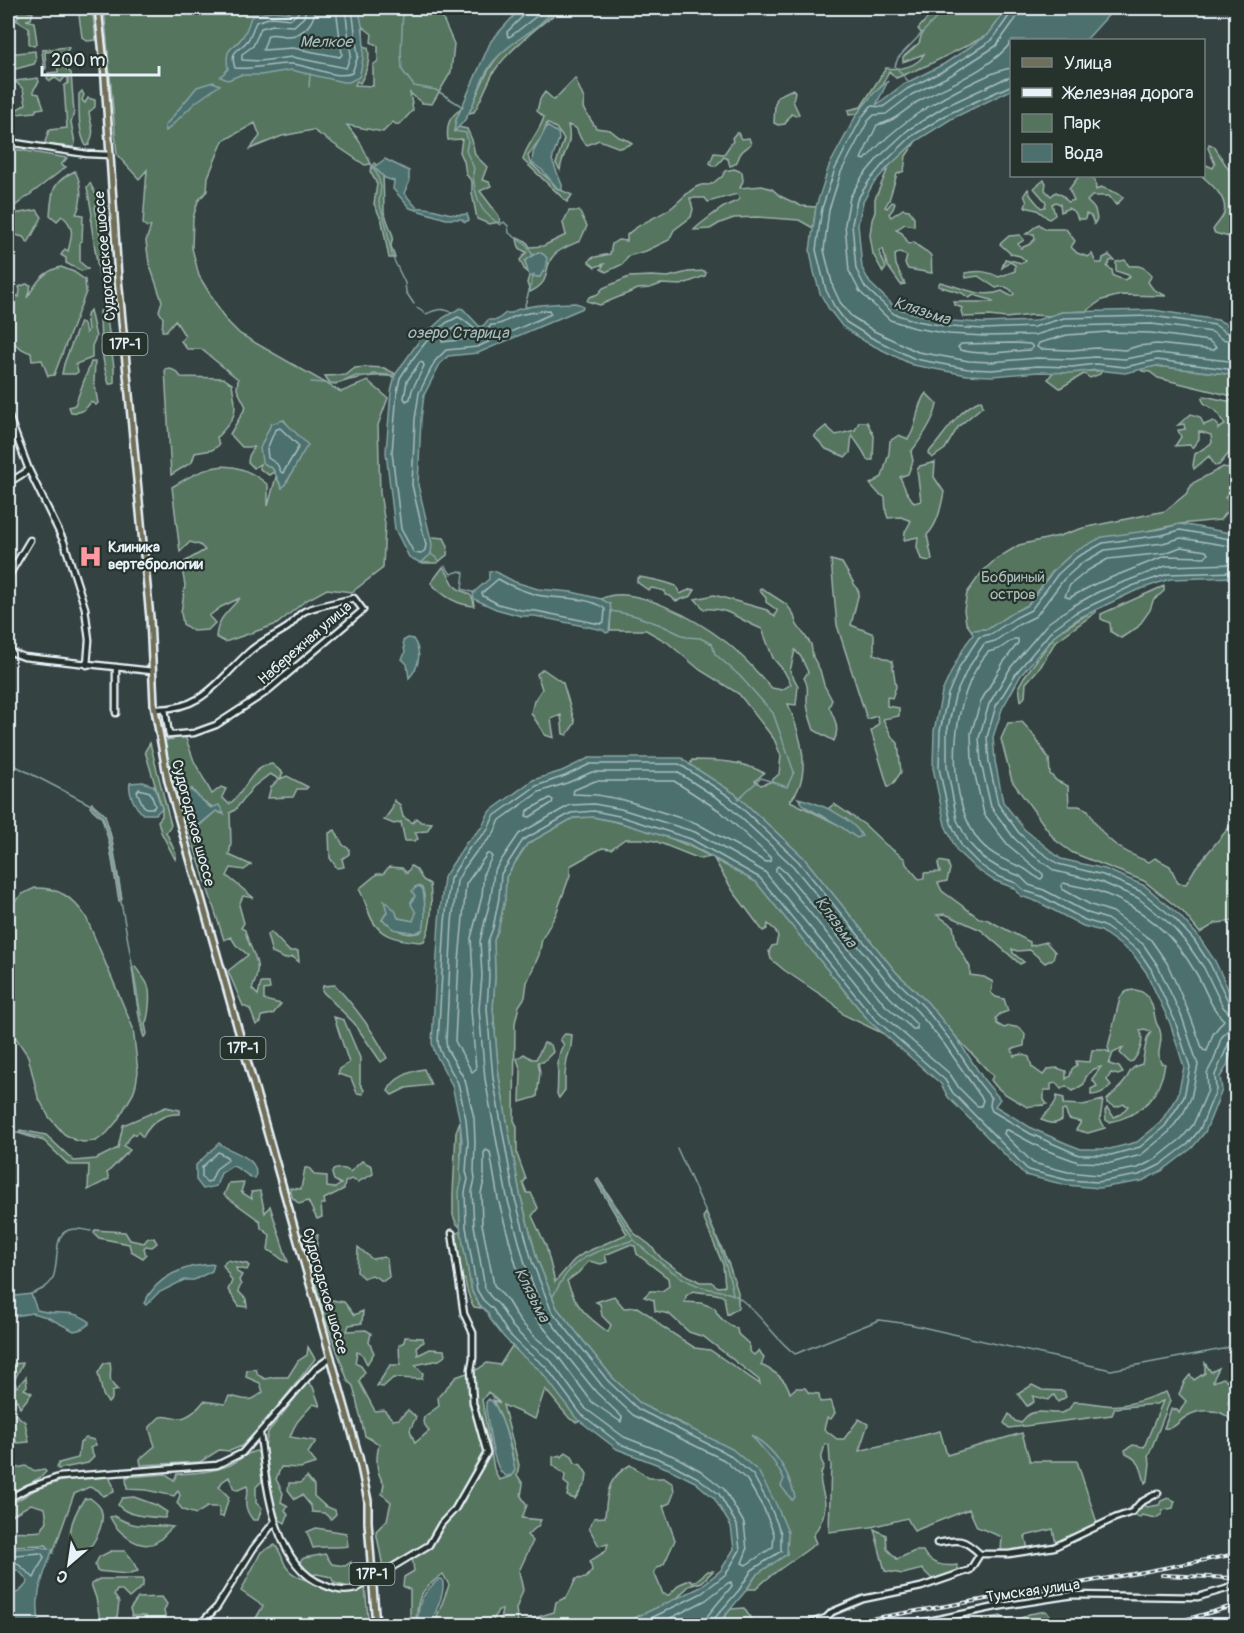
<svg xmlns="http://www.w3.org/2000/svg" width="1244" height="1633" viewBox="0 0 1244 1633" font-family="Pangolin,sans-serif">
<rect width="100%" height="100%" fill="#344242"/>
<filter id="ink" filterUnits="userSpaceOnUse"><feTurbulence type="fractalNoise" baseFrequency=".0167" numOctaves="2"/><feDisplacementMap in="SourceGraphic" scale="12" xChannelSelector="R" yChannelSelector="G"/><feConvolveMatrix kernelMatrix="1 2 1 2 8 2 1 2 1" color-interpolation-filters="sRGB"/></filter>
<g filter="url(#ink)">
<!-- green -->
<path fill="#54745e" stroke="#9eb2ab" stroke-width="1.5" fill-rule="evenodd" d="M11 8H29L24 10 33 13 31 19 26 20 34 22 37 42 34 46 29 44V28L16 20 19 15 16 11 8 17V12Z
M78 8H92L96 40 87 41 82 37Z
M104 8H369L370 10 374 8H438L454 44 451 72 432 104 422 103 410 93 413 110 403 121 397 125 393 122 383 132 347 125 360 142 371 164 365 165 313 130 282 136 250 149 260 136 255 123 223 141 208 177 207 191 198 201 193 218 192 248 199 276 225 319 240 334 341 392 368 381 388 398 378 425 380 493 385 524 383 568 352 592 327 589 305 601 277 624 225 642 216 637C218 617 228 612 240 598L221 607 209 616 215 623 208 630 193 631 183 624 181 613 185 585 181 564 205 550 200 545 190 542 180 552 172 487C208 465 233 455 268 485V506L276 477 282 488C301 466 302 442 284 420L271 424 264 442 274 472 269 475 260 469V464L254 468 248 462 249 456 254 447H242L230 434 246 407 237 389 238 379 201 349H187L181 341 185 336 175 320 166 331H162L163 318 159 311 162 301 149 263 146 241 151 226 147 227 143 224 147 170 139 179 117 155ZM363 27 372 34 371 42 378 46V61L373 65V86L355 85 357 81 360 83C366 74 371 59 368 48L363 45Z
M555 8H568C550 13 506 54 495 70 487 83 482 99 474 112L469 113C480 89 487 65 507 47 522 34 543 24 555 8Z
M936 8H1008L988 35 928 65 896 78 889 71 881 87 857 114 849 115 848 110 861 107 886 68C900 70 917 67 924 54L903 62V57L919 43 922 34 918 29Z
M67 47 69 48 63 56 64 59 69 61 66 69 71 73 74 113 71 122 75 143 74 147 48 145 45 142 49 130 67 128 64 86 68 83V78L65 77 61 82 55 78 50 81 47 78 48 73 58 72 57 51 45 52 46 68 44 70 42 50Z
M35 51 36 60 34 64 12 70 10 87H8V54Z
M38 78 39 82 34 89V93L39 94 44 108 37 109 35 112 8 115V105L18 109 26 104 23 89 15 81Z
M575 78 584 99 583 108 596 128 610 130 619 137 629 141 632 144 620 148 599 140 587 145 581 139 576 128 568 125C573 146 563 150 560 170L556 164 564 139 556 128 547 123 543 135 528 156 530 163 552 182 556 188 572 195 567 202 523 160C526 144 539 134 544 117L537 111 540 99 545 92 554 100Z
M793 89 795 92 793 101 799 114 796 116 791 114 785 124 778 125 774 123 775 104 778 96Z
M82 91 84 95 82 100 85 103 88 98 95 100V107L89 112C91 129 96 127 89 145L86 146C78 132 79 110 79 94Z
M461 109 456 120 455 131 458 127 467 129 472 140 475 155 487 167 482 180 489 182 491 186 480 191 499 216 500 222 489 224 477 219 472 193V182L466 174 464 161 460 152 462 139 448 140C446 125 449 117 461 109Z
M736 133H738L741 139 749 138 751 144C748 147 743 150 741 153 737 159 739 164 730 166L728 159 724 157 716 166H713L710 163 714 153 724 154 733 141 732 138Z
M916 141 906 156 904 171 897 174 889 200 885 207 887 208 892 202 895 203 893 209 889 214 891 217 903 209 909 210 914 217V226L905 224 896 230 902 233 909 244 914 242C918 248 929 251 931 256 932 260 931 268 932 273L908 269 905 264 907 256 900 252 895 255 896 265 905 284 901 285 887 265 883 249 879 251 886 268 883 272 873 254 870 235 872 220 875 212V199L889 166Z
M1209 144 1214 146 1236 181V239L1215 233 1213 230C1216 224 1222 220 1224 213 1228 198 1212 185 1202 176H1204V164L1213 168 1215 164 1208 148Z
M8 148 67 158 61 165 66 167 15 206 12 205 8 194Z
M374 163 383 169 384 212 393 236 391 246 395 258H389L382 221 374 204 377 184 370 171Z
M734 169 742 172 743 181 740 188 762 186 772 189 780 196 801 206 816 207 813 228 799 220 757 217 734 218 720 223 710 229 694 230C697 226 721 208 726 206 731 203 736 202 740 199L737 194 708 202 705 198H690L693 209 691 217 674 230 669 240 646 251 628 256 623 264 606 272 601 269 604 264 595 267 589 262 591 258 610 254 612 244 618 240 627 241V235C637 224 658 217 671 208 681 201 688 189 701 185 704 184 708 186 711 184 716 182 717 178 722 177L725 171Z
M75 171C82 184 83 201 76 214L83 215 82 241 80 242V262L88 269 81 271 66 263V258L61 255 65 249 68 251C72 236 75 226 62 216L57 221 50 215C52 190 52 182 75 171Z
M1079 176H1089L1095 180 1096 190 1101 187 1119 194 1123 198 1116 205 1109 196H1092L1087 201 1095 209 1097 219 1094 224 1091 216 1086 214 1085 219H1078L1075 212 1068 208 1061 212 1060 204 1056 202 1052 204 1055 215 1049 219 1037 210 1025 207 1027 202 1024 195 1028 189 1031 196 1041 208 1045 207 1046 202 1034 188 1044 180 1046 183 1045 190 1051 196 1056 192 1062 195 1068 202 1074 200 1069 189Z
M90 183 98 199 95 208 102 246V274L99 275 91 223 92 214 87 187Z
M37 210 42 217 28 243 23 237 8 233V215Z
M569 211H579L587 226 580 241C571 245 562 248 555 254 541 268 554 281 530 292L527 283 529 276 540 277 538 252 525 261 528 272 525 271 520 260 527 252C519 250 518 246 517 238L526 241 530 247 543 246 566 235 563 223Z
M1039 224 1045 229H1066L1075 241 1071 247 1077 253 1088 257 1092 254 1096 263H1102L1103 258 1109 255 1114 260 1110 261 1107 267 1112 270 1113 276 1124 280 1130 277 1128 275 1116 271V262L1125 260 1129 266C1140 265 1145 267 1152 275L1148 282 1153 289 1166 296 1121 295 1102 300 1086 311 1062 312 1051 316 1032 315 1006 318 989 316 963 317 961 311 962 308 955 305 954 302H993L991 300 974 295 969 298 962 293 938 286 940 282C960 287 982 299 1002 291L1011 296 1014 294C1010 287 1004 285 996 288L978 276 966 278 965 273C978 270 987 271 999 277L1015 271V265L1010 262 1002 268 1005 259 1022 263 1026 261 1020 256 1011 254 1000 244 1009 236 1020 235 1024 240 1018 244 1021 248 1030 244 1035 239 1034 234H1026Z
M61 267 74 272 85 280 86 292 54 375 48 376 42 360 32 361 31 353C1 343 7 321 8 294L12 293 19 297 20 290 19 287 26 284 31 285 27 298C36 283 43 271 61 267Z
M704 271 706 273 705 276 681 285 661 284 650 288 638 289 600 305 587 301 589 297 598 294 603 288 629 277 651 276 668 277 688 272Z
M90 310 96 337 92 346V358L76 364 78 372 75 374H62L64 364 80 322 84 324 86 333 88 331C88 324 84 316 90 310Z
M103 310 106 312 114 367V383L112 384H109C102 363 100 333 100 311Z
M91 362H95L94 382 98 403 96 405 91 402C84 411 82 413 71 412L69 407 75 405Z
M1156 366 1227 374 1236 378V397L1158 378 1150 372 1142 371 1141 368Z
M366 367 384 368 396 374 394 377C380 374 364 377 349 380 342 382 339 385 330 383L325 376 346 375 355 368Z
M169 368 177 372 181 377 223 378 232 384C237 412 238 416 217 437L219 445 212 450 195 453 192 462 171 475 165 369Z
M1103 369 1100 374 1090 378 1084 374 1060 388 1048 379 1053 372 1098 371Z
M926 393 937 404C935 419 921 439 911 452L913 461 908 474 900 477 906 491 914 503 921 501 917 470 920 466 935 462 934 477 944 492C941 507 938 524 927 535L932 559 929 561 921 559 917 547 918 537 904 540 905 532 911 521 901 517 888 518 886 512 885 497 879 494 870 484 882 477 889 453 890 441 899 435 908 439C919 425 915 406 926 393Z
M1204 396 1227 401 1232 400 1236 407V431L1229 437 1236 436V489H1231L1225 498 1231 501 1233 498 1236 497V514L1225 513 1220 520 1180 524 1137 533 1074 552 1053 571 1028 605 1012 613 988 629 971 630 966 623 964 610 967 593 982 572 996 559 1019 545 1059 536 1083 528 1165 511 1186 494 1193 483 1223 467 1229 468 1233 454 1230 452 1219 465 1215 466 1209 456 1194 469 1193 465 1195 454 1212 443 1211 435 1199 431V439L1192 448 1190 445 1175 446 1181 437 1178 430 1185 429 1184 424 1178 425 1191 414 1200 417 1204 425 1213 421 1218 425V429L1225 425 1217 412 1204 403 1202 399Z
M981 400 983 406 958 427 945 449 932 458 928 453C946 434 956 411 981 400Z
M859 422H867L874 436 873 460H867C864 450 857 444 852 435L850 453 846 457 826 449 814 436 826 426 836 435 855 430Z
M433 537 444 538 448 546 447 555 437 563H421L431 553 430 538Z
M831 560 842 563 859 592 851 625 874 634V654L892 661 896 687 892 698 887 697V706L899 708V716L883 719 892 737 898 743 901 772 893 784 888 787 871 731 879 723 877 716 867 719 837 625Z
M443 567C448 573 451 579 454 585 461 595 473 588 474 606 457 605 442 595 431 583Z
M639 577C651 579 664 581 676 586L680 594 691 589 695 590 691 596 676 601 670 596 665 595V591L652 588 648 590 637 582V579Z
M1164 586V591L1153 601 1150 610 1138 627 1121 638 1111 632 1110 623 1101 619V614Z
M761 588 786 604 793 613 797 625 811 644 813 657 820 670 824 685 832 700 829 707C835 719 840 729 834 741L814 730C811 721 807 711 807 701 807 691 809 687 804 678L808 672 801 657 795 650 790 671 798 686 796 705 788 704C800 733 814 775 790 801L837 824 857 838 840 816 828 809 834 804 865 825 885 844 905 859 906 864 919 879 924 878V873L940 872 938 864 940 861 948 863 950 869 947 881 938 883 942 891 979 918 986 919 1030 942V946L1046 942 1055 952 1053 959 1045 963 1030 950 1017 951 1012 949 1013 953 1024 962 1020 964 981 930 945 914 937 915 953 926 956 943 970 967V975L984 977 993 982 991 993 996 997 1004 999 1008 1011 1000 1014 996 1018 997 1024 1004 1028 1010 1026 1020 1028 1025 1034 1024 1046 1012 1049 1014 1056 1022 1054 1029 1057 1032 1067 1043 1075 1048 1069 1057 1068 1066 1071V1079L1070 1076 1072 1069 1077 1065 1076 1061 1090 1062 1092 1050H1105L1110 1053 1108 1047 1120 998C1124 992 1127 990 1135 990 1152 992 1153 1009 1156 1022 1157 1026 1160 1028 1160 1031 1164 1042 1155 1052 1161 1063L1165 1064C1160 1096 1141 1116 1109 1122L1106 1120 1105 1111 1107 1108 1114 1117 1121 1114 1128 1106 1124 1104 1116 1107 1107 1103V1100C1112 1094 1120 1088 1125 1081 1130 1073 1130 1067 1142 1064L1147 1038 1151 1032 1145 1029 1140 1030C1145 1042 1140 1052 1133 1061L1129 1062 1120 1053 1123 1048 1113 1053 1109 1064 1119 1067 1123 1073 1118 1075 1111 1073 1107 1080 1111 1085C1105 1092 1099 1095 1091 1095V1089L1097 1086 1092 1079 1101 1067C1092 1068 1085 1075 1084 1084L1073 1091 1066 1086 1061 1089 1056 1083 1051 1084V1090H1044V1100L1047 1104C1041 1107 1036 1104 1027 1107 1014 1098 1000 1094 991 1080L993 1076 956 1037 928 1003 896 972 803 857 734 793 690 765 692 760C717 760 742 761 764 773L755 781 761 785 770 782 779 774 781 756 774 739 739 694 700 670 667 642 646 630H610L611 611 601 599C633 582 700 622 726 642 743 655 757 673 772 688L782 690 791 684 784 671 773 658 762 629C742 622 727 606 704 609L695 599 714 595 767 610 775 617 777 610 766 602V598L759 590Z
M1096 609V612L1055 642 1041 666 1026 683 1025 697 1021 701 1019 686 1024 677 1057 633Z
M543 669 563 683 575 723 567 735 563 734 561 715 551 719 554 738 545 735 531 713 534 701 542 689 537 674Z
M1022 722 1032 733 1049 759 1050 774 1057 781 1068 786 1069 806H1079L1088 810C1102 839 1120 851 1149 862L1155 858 1170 866 1178 883 1186 884 1196 867 1236 819V921L1216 923 1200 933 1183 912 1144 881 1073 853 1055 840 1012 781 1001 739 1008 723Z
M185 736 194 761 212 794 221 787 226 789 222 797 229 804C246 793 249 767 272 764L283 773 280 779 287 776 308 787 306 789H297L293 797 268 798 271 787 279 779 270 774 253 787 235 810 230 813 231 844 229 855 251 865 244 870 231 868 227 876 254 898 243 896 239 905 244 923 241 928 245 930C251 957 265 960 252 989L258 995 261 983H269L270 989 264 990V1000L281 1004 273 1014 262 1016 261 1022 256 1025 250 1009 243 1006 228 971 248 955 236 945 231 937 224 940 171 774 163 741ZM192 789 200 799 223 814 216 811 200 825 191 820Z
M150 743 171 825 166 832 176 854 175 859 161 832 158 821 162 816V808L145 751Z
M394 800 400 805 403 817 413 823 416 818 421 822 432 823 427 831 415 832 418 839 414 841H405L401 822 394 824 384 820 392 809Z
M92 803 105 815 112 840 122 899 119 901 109 842 102 818 90 807Z
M593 817C634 825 675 837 711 857L700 859 655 841 643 839H625L611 849 602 848 570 866V875L556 914 542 939 539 955 527 982 525 997 519 1006 515 1023 514 1120 517 1127V1154L526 1179 523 1183 527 1193H531L538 1208 532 1216 546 1246 555 1282 574 1260 584 1253 627 1234 596 1181 598 1179 634 1233 650 1245 661 1258 679 1271 700 1282H711L718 1287 725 1286 723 1265 703 1217 706 1213 729 1265 738 1292V1308L727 1315 724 1297C715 1291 704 1294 693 1291L686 1296 685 1302 701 1303 715 1308C717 1318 729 1325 737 1329L738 1334 749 1344V1351L754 1355 759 1350 764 1358 761 1365C774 1371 787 1379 790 1393L796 1388H805L809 1393 819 1394 820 1402 831 1401 835 1413 831 1419 827 1418 824 1429 837 1439H844L859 1419 868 1424 859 1451 940 1431 947 1455 1022 1433 1030 1461H1077L1097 1523 1056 1544 1053 1529 1025 1536 1028 1549 1012 1552 1001 1551 1002 1537 977 1527 969 1509 914 1531 907 1518 871 1527 829 1532 831 1463 830 1462 829 1445 825 1444 821 1460 824 1466C816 1480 824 1490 825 1504 825 1516 819 1526 813 1536L816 1543C797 1559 773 1571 756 1589H747L757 1574 787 1554 685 1425 642 1405 613 1378 557 1308 537 1259 520 1194 499 1077 493 1009 495 977 494 940 498 930 505 899 506 877 527 844 573 818ZM629 1245 635 1246 637 1254 668 1278 669 1286 662 1291H650L644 1297 654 1300 655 1311 669 1314 689 1332 704 1337 759 1380 760 1384 710 1350 695 1348 661 1326 651 1316 637 1307 624 1308 614 1296 596 1302 600 1304 602 1316 611 1325 608 1332C586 1316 576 1307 567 1281L578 1273 589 1261 601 1264 607 1262 605 1255Z
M335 830 343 845 349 849V854L342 859 344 867 337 868 330 858 329 833Z
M714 859 756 882 870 1022 884 1034 844 1015 833 1003 784 970 771 959 769 951 772 946 776 945 778 936 775 930 768 924 767 929 763 931 733 891Z
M411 866 416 869 423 880 430 884C432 903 433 924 424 941L420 942C396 940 376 937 368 910 365 902 363 896 359 889L377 874H383L389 867 402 868 407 873ZM418 886 422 888C426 897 425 923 421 932 402 938 396 927 382 920L387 912 394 910 398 918 413 921 417 913 411 902 415 896V887Z
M35 888C59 887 73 898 86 917L133 1028 138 1072 136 1084 133 1094 117 1121 107 1133 96 1141 83 1142 75 1140 64 1134 49 1117 38 1097 28 1056 8 1026V908L22 894Z
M271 932 289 951H298L299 962 293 957 285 959 272 953 267 935Z
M135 966C138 972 146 979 148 986 151 993 149 1018 145 1024L147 1034 144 1037C140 1031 134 980 132 968Z
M335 985C355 1007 374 1031 387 1058L381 1062 354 1023 322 991 323 986Z
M334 1017 344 1020 360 1058V1084L364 1090 363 1094 357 1093 351 1078 338 1074 340 1069 349 1063Z
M565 1034 572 1035 571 1047 567 1059 565 1075V1090L559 1098 557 1094C559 1081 555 1053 564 1045L560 1039Z
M544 1043 551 1045 553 1052 543 1062H538L540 1072 537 1097 520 1102 521 1071 517 1059 524 1054 532 1059H536Z
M424 1069 431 1085 406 1088 392 1095 388 1091C393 1078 411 1071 424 1069Z
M1057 1096 1064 1098 1063 1104 1083 1105 1103 1100 1100 1119 1105 1128 1088 1133 1076 1130 1081 1122 1069 1119 1065 1110 1062 1111V1120C1054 1125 1049 1124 1041 1119 1046 1113 1056 1106 1057 1096Z
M166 1107 180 1110V1114C164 1113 151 1122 143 1137L138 1132 135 1135 133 1133 124 1146 130 1150 107 1173 109 1179 88 1190 89 1165H69L44 1141 18 1133 20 1130 46 1135 74 1161 96 1159 118 1148 123 1125Z
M460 1121C463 1157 459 1191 460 1227L456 1223 453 1215V1194L456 1132Z
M362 1161 372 1166 373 1174 358 1182 351 1179 345 1182 344 1189 324 1199 325 1204H321L322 1217 317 1219 308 1201 299 1204 292 1197 290 1188 301 1189 305 1168H309L315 1175 327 1176V1187L335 1188 341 1184 334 1180 332 1174 333 1170C339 1168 345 1167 350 1172Z
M244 1182 241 1192 252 1199 251 1192 260 1191 265 1213 270 1206 288 1262C279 1260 277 1253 268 1250L270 1235 261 1228 260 1221 224 1195 229 1183Z
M95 1230 125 1232 130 1240 144 1243 148 1238H154L157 1243 152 1247 146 1246 144 1248 146 1255 143 1258 131 1251 129 1244 99 1238 94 1233Z
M461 1231 472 1292 481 1308 474 1307C470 1301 466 1288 465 1280L460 1277 457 1250V1233Z
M301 1234 318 1235C314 1256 319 1280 326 1299L344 1302 354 1315 363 1311 362 1323 349 1325 347 1331 366 1330 371 1333 369 1342 374 1353 367 1364 362 1354 357 1352 355 1363 361 1366 365 1372 359 1381 375 1411 384 1410 393 1420 399 1419 408 1410 416 1417 410 1430 415 1443 429 1431 423 1422 424 1417 439 1406 438 1397 456 1377 478 1369 487 1363 500 1365 512 1346 541 1371 580 1421 576 1422 570 1419 545 1389 535 1419 503 1405 519 1465 517 1475 523 1484 521 1496 527 1505 522 1518 541 1520 538 1526 527 1535 533 1541 519 1571 523 1590 516 1609 518 1623 554 1612 556 1602 567 1597 576 1579 586 1578 592 1570 590 1561 606 1551 608 1544 599 1546 589 1528 594 1518 605 1517C607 1493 607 1478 630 1465L649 1478H664L673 1484 674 1493 670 1503 663 1506 675 1540 664 1564 656 1569 654 1572 663 1594 669 1595 680 1584 690 1580 693 1583 708 1571H713L702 1582 689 1586 675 1600 619 1626 499 1625 502 1610H498L491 1625H434L449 1585 443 1574C419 1591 417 1597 416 1625H410V1590L403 1586 404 1577 414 1571 412 1556 383 1567 376 1531 387 1520 391 1502 382 1494 384 1484C375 1470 376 1459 379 1444L365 1436 353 1386 348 1381 326 1321ZM488 1392 500 1403 493 1400C501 1416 519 1461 512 1476L499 1480 494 1469 482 1400Z
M358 1247 372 1259 384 1257 387 1259 389 1277 383 1281 372 1275 363 1278 357 1272Z
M227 1260 247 1264 249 1266 247 1270 236 1268 237 1272 242 1275 239 1280 241 1285 238 1291 246 1299 247 1307 239 1306 228 1290 232 1281 223 1265Z
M405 1337 423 1338 424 1342 417 1346 418 1355 430 1349 444 1350 445 1356 439 1360 415 1365 423 1373 422 1379 393 1378 383 1387 377 1386 390 1365H400L399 1345 404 1342Z
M308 1347 315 1359 269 1418 242 1446 230 1451 219 1450 200 1462 141 1465 140 1459 155 1446 149 1428C152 1425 156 1420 160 1417 165 1415 169 1418 175 1418 187 1420 197 1410 204 1401L225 1404 229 1396C246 1399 249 1404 263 1392L260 1383 246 1377 247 1370 256 1369 258 1375 265 1379 274 1377H288L298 1361 307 1355Z
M110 1362C113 1375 105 1379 118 1390L112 1392V1399L108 1403 103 1395 98 1373 104 1363Z
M23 1363 14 1381 17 1387 26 1377 27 1386 24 1389 32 1393 20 1408 17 1400 12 1402 15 1414 25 1422 29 1442 17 1443 10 1428V1416L8 1411V1370L12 1364Z
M1205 1363 1211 1372 1219 1368 1214 1378 1213 1382 1223 1378 1230 1383H1236V1390H1232L1228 1403 1236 1410V1436C1235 1431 1234 1423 1230 1419 1220 1408 1199 1409 1187 1416 1178 1421 1175 1430 1164 1428L1171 1409 1177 1410 1179 1413 1186 1401 1179 1394 1185 1381 1190 1375 1194 1380 1205 1373Z
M308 1382 313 1387 320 1406 313 1404C301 1418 296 1420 290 1437L316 1441 308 1453 316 1463 300 1468 281 1467 276 1479 283 1493 281 1502 288 1506 285 1510 288 1515 285 1523 278 1519 275 1513 265 1446 268 1432Z
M1032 1385 1042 1390 1064 1391 1066 1397 1058 1402 1054 1395 1048 1400 1033 1396 1034 1402 1027 1406 1018 1394Z
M1166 1392 1170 1401 1148 1457 1150 1463 1148 1480 1145 1483C1141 1468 1141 1461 1126 1454L1125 1450 1133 1445 1144 1447 1163 1401 1156 1404 1115 1408 1112 1415 1009 1428 1004 1423 1009 1414 1015 1421 1021 1423C1024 1419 1027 1414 1032 1413 1047 1408 1066 1422 1073 1402 1085 1401 1094 1404 1106 1405 1126 1408 1147 1398 1166 1392Z
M86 1438 94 1440 96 1445 90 1448 94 1457 88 1463 58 1469 57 1468 59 1463 78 1458 80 1443Z
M256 1451 260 1454 262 1481 256 1487V1503L262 1508 258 1520H253C245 1510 244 1502 248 1490L247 1486 238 1490 234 1489 229 1477 222 1482 219 1487 229 1497 223 1517 219 1516V1507H207L196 1514 183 1510 177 1503 180 1495 178 1491 174 1496 146 1490 127 1489 126 1477 166 1474 174 1480 177 1474C195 1473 213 1472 230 1465 240 1460 246 1453 256 1451Z
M566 1452 572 1456 575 1463 581 1465 587 1474 586 1482 575 1499 567 1496 569 1486 564 1482 565 1475 553 1465V1457L560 1455 562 1457Z
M26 1466 33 1471 44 1469 46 1472 41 1477 8 1496V1475L12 1469Z
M97 1477H109L113 1485 114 1492 103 1496 98 1490 89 1487 74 1494 53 1553 46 1545 8 1546V1533C18 1530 30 1533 41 1531L47 1521 45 1508 31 1504 9 1517 8 1506 38 1488 62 1481Z
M307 1477 314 1486V1496L325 1506 335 1510 336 1514 331 1519 324 1513 312 1512 311 1506 302 1495 295 1499 288 1490 289 1483H300Z
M134 1497 156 1505 167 1512 165 1518C150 1517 128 1517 118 1505L122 1498Z
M90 1498C95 1502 101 1506 102 1513 104 1526 94 1544 85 1553 58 1548 74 1514 84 1499Z
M1168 1498 1175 1501 1173 1508 1163 1510 1162 1514 1156 1518 1142 1515 1139 1518 1135 1514 1141 1509 1140 1505H1145L1147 1507 1159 1505 1161 1501Z
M114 1516C140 1531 148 1523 173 1527 167 1531 164 1537 158 1541 140 1553 117 1532 110 1517Z
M316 1528 346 1533 348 1546C335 1548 325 1546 313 1548L307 1532Z
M874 1529 886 1535 887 1549 897 1559 915 1551H923C929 1564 944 1567 957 1565L959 1571 932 1579 922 1569 903 1574 885 1571Z
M275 1545C283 1554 282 1562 288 1569 293 1576 300 1577 308 1581 330 1591 340 1597 365 1587L368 1617 365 1625H252L263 1606 241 1591 261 1552Z
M111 1551H125L131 1558 138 1571 127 1574 97 1571 95 1565 99 1557Z
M325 1554 332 1564 345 1566 351 1562 354 1584 349 1587 334 1583 331 1577 317 1574 311 1575 299 1562 304 1558Z
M99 1579H143V1586L129 1598 121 1590H117L114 1595 119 1602 116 1625H101L96 1598 91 1584Z
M162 1597 167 1604 164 1611 167 1625H146V1616H132L130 1609 138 1598Z
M744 1608 755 1625 717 1626 731 1609Z
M1046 1611 1053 1620 1052 1625H940L946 1622 981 1624 983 1619 1001 1616 1014 1622 1029 1614Z"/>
<!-- water -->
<path fill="#4b706e" stroke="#8aa4a5" stroke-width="1.5" d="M295 8H358C365 33 366 53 359 77L349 82H343L291 70 261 75H240L228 80 220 77 228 69C224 44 234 51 243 36 247 30 249 23 251 17L272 11 289 13Z
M521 8H555C537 33 503 43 487 71 475 91 474 116 454 131L456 120 491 41Z
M1008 8H1115L1086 40H1012L1011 90 951 119 916 141 889 166 873 184 863 202 858 224 862 268 870 283 896 308 919 315 950 321 984 323 1034 321 1062 312 1153 310 1218 320 1236 329V378L1227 374 1156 366 1125 373 1096 370 1072 373 1038 372 992 376 967 375 913 365 866 342 842 326 829 309 820 293 814 272 810 251 816 207 829 166 857 114 874 93 888 81 876 105 904 84 944 64 988 35Z
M213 82 220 85 196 102 166 131 165 126 197 87Z
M547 126 558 133 559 139 552 160 562 185V189L559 190 542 170 532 163 533 153Z
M385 159 409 171V183L404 193 417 208C435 206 449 218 467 214L469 220 465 222 461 219H446L410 208 393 189 394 181 385 178 374 167Z
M538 252 543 254 547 258 545 268 540 277 529 276 525 261Z
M575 303 582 305 583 308 478 353 448 356 440 364 424 395 421 419 418 485 432 544 431 554 421 563 409 557 395 529 386 452 391 392 395 375 421 338 443 318 460 308 463 309 480 327 484 325 488 320H497L506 313H512C518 305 562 303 575 303Z
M283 420 308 445C298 458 293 475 282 488L273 469 262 462 260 448 271 424Z
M1180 524 1236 534V577L1170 579 1135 591 1079 618 1057 633 1021 675 1002 709 993 737 995 761 1003 802 1024 829 1061 859 1105 869 1145 886 1179 915 1198 936 1215 961 1236 1006V1021L1233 1046 1227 1066 1220 1077 1222 1090 1205 1132 1192 1148 1163 1170 1142 1181 1099 1188 1066 1185 1025 1175 948 1097 941 1084 870 1022 756 882 689 844 618 822 593 817 573 818 527 844 506 877 505 899 498 930 494 940 495 977 493 1009 499 1077 520 1194 537 1259 557 1308 613 1378 642 1405 732 1449 758 1471 776 1504 788 1532 787 1554 757 1574 744 1593 717 1625H619L699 1588 721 1570 734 1549 731 1526 714 1498 695 1482 669 1469 617 1449 576 1418 541 1371 520 1354 503 1336 490 1319 488 1313 479 1304 472 1292 460 1227 459 1191 462 1179 460 1173 462 1142 460 1121 452 1085 435 1053 432 1043 439 921 444 877 466 843 482 827 489 812 533 780 562 771 589 758H682L690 765 734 793 803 857 896 972 928 1003 956 1037 984 1080 1000 1099 995 1106 1033 1129 1068 1144 1081 1149H1110L1137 1142 1160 1123 1178 1095 1184 1067 1170 1023 1146 972 1133 954 1101 931 1083 926 1038 902 1021 896 1014 888 993 880 975 868 957 851 945 825 933 768 934 731 942 692 955 664 966 644 973 635 971 630 988 629 1012 613 1028 605 1053 571 1074 552 1102 537 1161 529Z
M494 571 515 582 538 589 572 592 601 599 610 604 611 611 609 632 606 633 603 630 535 616H521L496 609 474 599 473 593 489 579V572Z
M408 638 413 639C422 652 420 666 409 678L407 664 402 659 405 653 403 641Z
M143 782 154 786 162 808 156 814H143C135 807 128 794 130 783Z
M182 785C194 790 201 800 211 808L219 805 224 814 216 811 199 825 191 820Z
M798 798C818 803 851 816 862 836L857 838 837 824 804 806Z
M418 886 422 888C425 894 426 922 423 929L415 933 393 929 389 924 382 920 387 912 384 901 395 910 398 918 413 921 416 913 411 904 415 896 412 891Z
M219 1143C232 1154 261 1156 255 1179 246 1176 241 1168 232 1166L221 1173 216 1186 203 1189 196 1180V1165Z
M214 1264 212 1271 194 1280H184L158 1293 146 1305 144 1303C157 1276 184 1265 214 1264Z
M31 1294 37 1310C56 1316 70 1308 89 1321V1324L82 1329 74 1331 47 1317 32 1313 8 1317V1297Z
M489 1399C502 1407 512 1455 515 1470L512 1475C508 1476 506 1477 503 1474 492 1465 489 1424 486 1410V1402Z
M751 1435C776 1450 788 1470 795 1497L792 1500 781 1486 784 1479 774 1462Z
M41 1547 53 1549C43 1577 33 1596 40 1625H8V1594C18 1595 22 1590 28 1582L22 1574 8 1564V1549Z
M439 1579H442C447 1592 434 1611 432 1625H418C417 1602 422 1594 439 1579Z"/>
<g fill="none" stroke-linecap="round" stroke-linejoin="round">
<!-- shore -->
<path stroke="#a9bdc1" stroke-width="1.5" d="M299 8 298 13 291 19 272 17 256 22C253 28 251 35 248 40 239 52 229 49 235 68 255 70 274 63 292 64 309 65 336 80 352 73L358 56 352 8
M306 8 304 17 294 26 273 25 261 28 253 46 242 54V60L260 61 292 57 346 68 351 55 345 8
M315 8C315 22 303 36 288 36 281 36 275 33 268 35L263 50 293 48 340 57 342 54 336 8
M525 8 521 18 507 32 508 37 511 36 547 8
M1012 8 1011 13 992 40 947 69 907 89 883 107 871 106 862 117 835 169 822 208 816 250 826 290 834 306 846 322 870 337 915 359 968 369 992 370 1037 366 1072 367 1096 364 1125 367 1157 360 1228 369 1236 372
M1020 8 1017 17 996 46 951 75 911 95 886 114 874 115 868 121 841 172 829 210 824 250 833 287 840 302 851 316 874 331 918 352 969 361 991 362 1037 358 1071 359 1095 357 1125 359 1157 353 1229 361 1236 364
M1012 41C991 70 947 85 917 102 903 111 894 122 877 125L861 159 865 160C896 124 934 101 976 81 987 76 999 69 1012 68
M1012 77 1004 79 944 107 908 130 879 157 862 177 850 197 845 224 849 271 860 292 890 320 915 328 949 334 984 336 1035 335 1065 326 1152 324 1212 332 1222 339 1236 342
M1012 85 948 114 912 136 885 162 869 181 857 200 852 224 856 269 865 287 894 314 917 321 950 327 984 329 1034 327 1064 318 1152 316 1215 325 1225 332 1236 334
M539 311 549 310 551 314 477 347 446 350 435 361 419 393 415 419 412 485 426 545 425 550 421 554 414 553 401 529 392 452 397 392 400 378 411 361 426 342 446 323 458 317C470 321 479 342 491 325 503 326 509 317 519 315 526 313 532 313 539 311Z
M458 325 469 335 468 339 442 342V338Z
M1108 332 1151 333 1209 341 1216 347 1213 350 1157 344 1138 346 1125 350 1097 348 1071 350 1040 349 1037 347 1039 343 1067 335Z
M1014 343 1030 344 1033 347 1030 350C1006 351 983 356 960 350L958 347 961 344Z
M420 362 423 363 424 366 412 390 410 399 406 401 404 398 407 381Z
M280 428 299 446 283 473 281 472 277 464 268 458 267 449 275 430Z
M1181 547 1206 551 1208 554 1205 557 1165 556 1095 584 1069 598 1065 596 1070 585 1087 571 1108 559 1165 553Z
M1236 547 1181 538 1163 543 1105 550 1082 563 1064 579 1036 616 1018 625 995 641 984 644 967 670 955 696 947 732V767L957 820 969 843 983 858 999 868 1020 876 1029 885 1044 890 1088 913 1107 919 1143 944 1158 966 1182 1017 1198 1065 1191 1098 1184 1112 1169 1132 1141 1155 1111 1163 1078 1162 1043 1149 1008 1130H1005L1004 1134 1033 1163 1068 1172 1098 1175 1138 1168 1156 1159 1182 1138 1193 1125 1208 1090 1207 1073 1214 1060 1221 1038 1227 1031 1236 1029
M1236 564 1166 566 1098 592 1071 607 1048 623 1011 667 989 704 979 738 981 763 991 807 1014 838 1030 853 1055 871 1101 882 1138 898 1170 924 1188 945 1204 968 1223 1007 1228 1012 1236 1013
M1236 572 1168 574 1132 586 1075 613 1053 629 1017 672 996 706 987 737 989 762 998 804 1019 833 1034 847 1058 864 1103 875 1142 892 1175 919 1194 940 1210 964 1229 1003 1236 1006
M498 579C510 586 523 591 537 595 558 600 587 595 605 609L604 622 600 624 536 611 521 610 498 604 483 596 482 593Z
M1014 639H1018V643L1003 663 981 701 971 733 972 762 984 814 1008 845 1043 874V877L1041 879C1033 877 1029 870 1021 867 1004 860 987 853 976 837 944 789 950 696 988 652L999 649Z
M592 772H677L725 803 793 866 886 980 918 1012 945 1045 983 1100 981 1106H977L959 1088 950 1074 879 1012 765 872 695 832 621 809 594 804 570 805 519 834 494 871 491 897 480 941 482 976 479 1009 485 1079 507 1197 525 1264 544 1313 603 1387 633 1415 724 1460 747 1480 764 1509 774 1534 773 1547 746 1565 742 1563 747 1550 744 1523 724 1489 701 1471 676 1457 624 1437 586 1409 551 1361 529 1344 512 1326 499 1305 490 1296 485 1288 474 1225 472 1192 475 1179 474 1171 475 1142 474 1118 465 1080 447 1049 446 1041 452 922 457 881 463 870 476 852 493 835 500 820 539 792 567 783Z
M595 781H674L720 811 770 857 771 861 766 862 696 823 624 800 597 795 573 794 574 790Z
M139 789 150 792 155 805 154 808H146L143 805 137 792Z
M550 798 553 800 552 803 530 817 526 816 527 811Z
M487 854H490L492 857 484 872 482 896 471 938 473 976 471 1010 476 1069 472 1072 455 1041 459 961 466 884Z
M778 866 786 873 879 986 917 1025V1029H913L886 1006 776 871V868Z
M1064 883C1076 887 1088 887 1100 892 1142 907 1174 935 1196 973 1206 989 1210 1008 1224 1020L1213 1034 1207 1051 1203 1050 1190 1015 1167 963 1151 940 1113 912 1091 905 1062 889 1061 885Z
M486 1150 490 1152 498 1199 516 1265 536 1318 596 1392 622 1417 621 1422 592 1402 557 1355 535 1337 519 1320 507 1300 494 1285 482 1224 481 1193 484 1181V1153Z
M218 1152 227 1157 228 1160 216 1169 211 1181 206 1182 202 1177V1167Z
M41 1553 44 1557 34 1578 11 1558 14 1555Z
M635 1626 702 1593 726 1574 740 1550 737 1525 719 1494 698 1478 672 1464 620 1444 581 1414 546 1367 524 1349 507 1332 493 1309 483 1300 477 1290 466 1227 465 1192 468 1179 466 1172 468 1142 466 1119 458 1083 440 1051 438 1042 445 922 450 879 470 847 487 831 494 816 536 786 565 776 590 764H679L730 797 798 861 891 975 924 1007 951 1041 979 1083 991 1098 990 1106 992 1111 1031 1134 1079 1155H1111L1140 1147 1165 1126 1184 1097 1190 1067 1175 1021 1151 969 1138 950 1104 926 1085 920 1041 896 1025 891 1016 883 995 875 979 864 962 847 951 823 939 768 940 731 948 694 960 666 979 637 991 634 1015 618 1031 610 1058 574 1077 557 1103 543 1162 535 1180 530 1236 540
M655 1626 706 1600 728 1583 731 1582 732 1586 708 1615 705 1626
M713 1626 714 1619 739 1590 752 1570 781 1551V1533L770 1506 753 1475 728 1454 638 1409 609 1382 551 1310 532 1261 514 1195 493 1078 487 1009 489 976 488 941 493 928 499 898 501 874 523 840 571 813 594 811 619 816 691 839 760 878 874 1018 945 1080 953 1093 1028 1170 1067 1180 1098 1182 1139 1175 1160 1165 1188 1144 1200 1129 1216 1090 1215 1075 1231 1038 1236 1037"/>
<!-- stream -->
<path stroke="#8aa4a5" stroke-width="1.5" d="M403 8 401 53 402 70 414 86 436 90 463 107
M908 81 895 66 898 58 946 8
M309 87 310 74
M454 130V131L466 133 468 141 466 151 474 168C471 178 477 199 482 208 486 215 494 220 500 225L504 222 508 226 509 233 526 245 533 255
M371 164 377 174 381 187 379 202 386 225 392 256 405 283 406 292 414 304
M417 308 426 314C435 310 443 307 452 313
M527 308 525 305 534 274
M311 382 336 384 356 376H371L373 374 395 375
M431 554 440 561
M445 566 451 574 460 571 464 573 462 589 475 593
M611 611 633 615 661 625 686 637 700 638 712 644 715 654 740 676 773 713 794 772 787 787 761 778 738 799
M8 762 93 806 103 817 110 839 144 1032
M8 1043 14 1050
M8 1130 44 1138
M677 1148C697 1193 724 1246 733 1294
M599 1182 634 1240
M31 1294C39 1291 49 1287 53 1278 62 1253 47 1220 91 1231
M553 1296C558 1288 562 1278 569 1271 585 1252 611 1247 634 1240 653 1258 675 1277 699 1286 711 1291 729 1290 739 1298 761 1314 774 1338 795 1354L879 1320 909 1324 1111 1370 1223 1349 1236 1344"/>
<defs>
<path id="minor" d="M8 142 87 154 109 155
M8 414 29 470 64 542 85 608 89 640 87 665
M8 483 29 470
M8 577 30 540
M8 651 24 657 152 671
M155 709C204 710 218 680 249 652 261 641 275 636 288 627 294 622 298 614 305 611 318 605 340 602 354 598L363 610 265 693 216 725 194 733 169 735 165 709
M116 713V667
M260 1434C266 1482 273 1566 324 1585 335 1590 344 1592 356 1589L429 1545 441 1524 455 1509 487 1453 473 1403 471 1369 473 1358V1333L464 1314 452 1233
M8 1499 28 1488 59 1477 217 1465 242 1453 316 1368 331 1357
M937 1543C959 1539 963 1538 980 1554
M198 1626 217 1607 253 1549 275 1521
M802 1626 826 1618 832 1612 863 1599 921 1587 970 1570 980 1554H1009L1054 1547 1115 1518 1132 1512 1140 1503 1158 1493
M905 1626 996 1607 1073 1595 1198 1597 1226 1589 1236 1584"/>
<path id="major" d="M98 8 104 64 118 278 150 618 154 704 168 781 359 1457 368 1501V1522"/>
</defs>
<!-- minor casing -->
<use href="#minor" stroke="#e8f1f8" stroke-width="9"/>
<!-- major casing -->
<use href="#major" stroke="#e8f1f8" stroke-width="10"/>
<!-- minor -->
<use href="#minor" stroke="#26332d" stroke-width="4.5"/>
<!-- major -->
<use href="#major" stroke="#706f59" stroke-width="5"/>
<defs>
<path id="rail" d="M1162 1575 1233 1578
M829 1626 1138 1573 1236 1554
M1164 1626 1236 1605"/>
</defs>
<!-- rail casing -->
<use href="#rail" stroke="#e8f1f8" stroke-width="4"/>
<!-- rail -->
<use href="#rail" stroke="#26332d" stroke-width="1.5" stroke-dasharray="4.5" stroke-linecap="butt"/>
<defs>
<path id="major-bridge" d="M368 1522 376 1626"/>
</defs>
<!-- major-bridge casing -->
<use href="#major-bridge" stroke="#e8f1f8" stroke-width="10" stroke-linecap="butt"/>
<!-- major-bridge -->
<use href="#major-bridge" stroke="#706f59" stroke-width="5"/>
</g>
</g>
<!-- icons -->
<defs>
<symbol id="hospital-bare" viewBox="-9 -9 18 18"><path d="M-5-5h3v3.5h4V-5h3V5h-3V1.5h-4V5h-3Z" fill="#ff9aa2" stroke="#26332d" stroke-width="2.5" paint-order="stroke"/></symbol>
</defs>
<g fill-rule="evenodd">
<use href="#hospital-bare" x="74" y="540" width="33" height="33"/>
</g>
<g text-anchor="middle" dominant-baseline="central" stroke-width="4.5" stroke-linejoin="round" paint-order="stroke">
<!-- shield labels -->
<g fill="#26332d" stroke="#aeb8bb" stroke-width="1.5">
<rect x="102.5" y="333" width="45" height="22" rx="4.5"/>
<rect x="220.5" y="1037" width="45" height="22" rx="4.5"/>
<rect x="349.5" y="1563" width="45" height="22" rx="4.5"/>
</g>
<g font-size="14" font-weight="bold" fill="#e8f1f8">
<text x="125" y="344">17Р-1</text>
<text x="243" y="1048">17Р-1</text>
<text x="372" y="1574">17Р-1</text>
</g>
<!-- street labels -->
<g font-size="15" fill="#e8f1f8" stroke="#26332d">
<text transform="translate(105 256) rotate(-95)">Судогодское шоссе</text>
<text transform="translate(305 643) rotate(-41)">Набережная улица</text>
<text transform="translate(193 823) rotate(75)">Судогодское шоссе</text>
<text transform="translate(325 1291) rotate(74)">Судогодское шоссе</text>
<text transform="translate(1033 1591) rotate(-8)">Тумская улица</text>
</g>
<!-- poi labels -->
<g font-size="15" font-weight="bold" fill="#e8f1f8" stroke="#26332d" text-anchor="start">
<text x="108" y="547">Клиника<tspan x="108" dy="17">вертебрологии</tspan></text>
</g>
<!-- park labels -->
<g font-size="15" fill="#adbfba" stroke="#26332d">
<text x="1013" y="577">Бобриный<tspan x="1013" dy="17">остров</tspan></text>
</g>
<!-- water labels -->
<g font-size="16" font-style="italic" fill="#a9bdc1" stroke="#26332d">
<text x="326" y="42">Мелкое</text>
<text transform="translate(922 311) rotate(18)">Клязьма</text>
<text x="458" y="333">озеро Старица</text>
<text transform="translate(836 922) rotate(54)">Клязьма</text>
<text transform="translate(532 1295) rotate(63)">Клязьма</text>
</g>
</g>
<!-- margin -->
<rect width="1244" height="1633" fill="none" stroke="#26332d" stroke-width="30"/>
<rect x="15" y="15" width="1214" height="1603" fill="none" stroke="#e8f1f8" stroke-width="2" filter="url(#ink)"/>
<!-- legend -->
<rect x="1010" y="39" width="195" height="138" fill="#26332d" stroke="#747f7e" stroke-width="1.5"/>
<rect x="1022" y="58" width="30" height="9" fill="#706f59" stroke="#747f7e" stroke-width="1.5"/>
<text x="1064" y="69" font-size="18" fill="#e8f1f8">Улица</text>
<rect x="1022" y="88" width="30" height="9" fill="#e8f1f8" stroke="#747f7e" stroke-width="1.5"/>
<text x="1064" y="99" font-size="18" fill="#e8f1f8">Железная дорога</text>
<rect x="1022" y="114" width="30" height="18" fill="#54745e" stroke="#747f7e" stroke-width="1.5"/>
<text x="1064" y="129" font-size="18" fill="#e8f1f8">Парк</text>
<rect x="1022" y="144" width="30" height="18" fill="#4b706e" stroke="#747f7e" stroke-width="1.5"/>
<text x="1064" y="159" font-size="18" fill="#e8f1f8">Вода</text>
<!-- north arrow -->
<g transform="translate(69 1564) rotate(209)" stroke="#26332d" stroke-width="4.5" paint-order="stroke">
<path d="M0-4.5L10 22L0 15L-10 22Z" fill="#e8f1f8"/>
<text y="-9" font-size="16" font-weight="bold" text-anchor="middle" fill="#e8f1f8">С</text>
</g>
<!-- scale -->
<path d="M42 66v9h117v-9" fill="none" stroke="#e8f1f8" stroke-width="3"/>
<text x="51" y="66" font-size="18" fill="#e8f1f8" stroke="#26332d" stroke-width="4.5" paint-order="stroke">200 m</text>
</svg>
